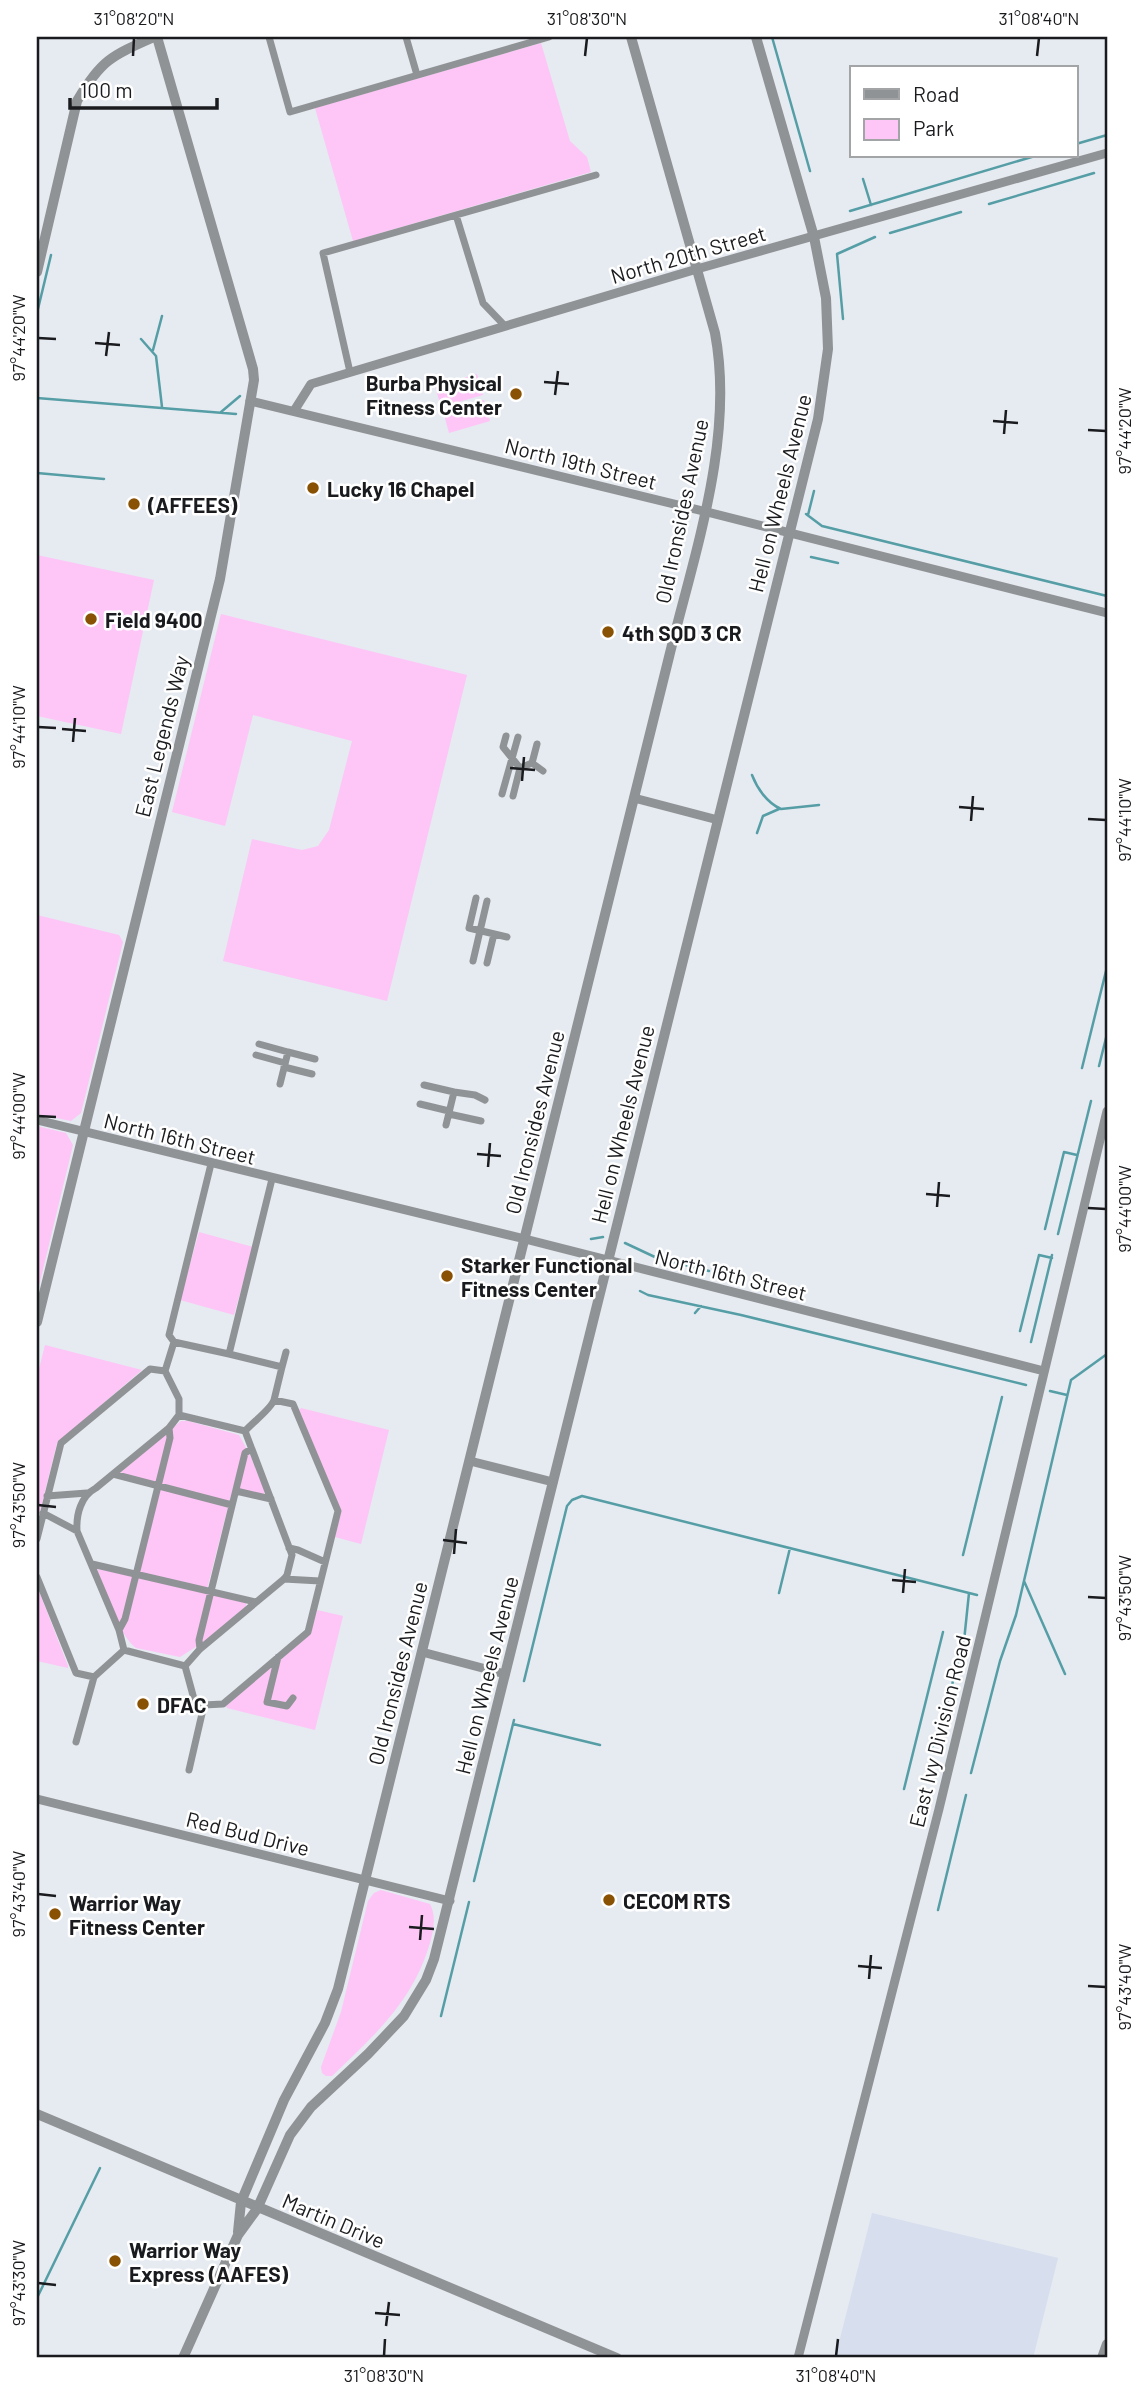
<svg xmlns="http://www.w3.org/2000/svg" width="1144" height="2395" viewBox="0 0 1144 2395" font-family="Barlow,sans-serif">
<rect width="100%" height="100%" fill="#e6eaf1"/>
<!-- built -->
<path fill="#d7deed" d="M872 2213 1058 2258 1033 2358H835Z"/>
<!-- green -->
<path fill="#fec5f7" d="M541 43 570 141 587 157 591 172 353 241 315 108Z
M477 374 483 395 441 407 435 386Z
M484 400 490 421 449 433 443 411Z
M37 555 154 580 121 734 37 716Z
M221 614 467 675 387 1001 223 961 252 839 302 850 318 846 329 830 352 741 253 715 225 826 172 812Z
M37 915 119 935 123 942 81 1113 71 1121 37 1114Z
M37 1126 66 1133 73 1145 37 1294Z
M199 1232 253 1247 234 1315 180 1300Z
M45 1345 142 1370 57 1443 37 1523V1377Z
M301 1408 389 1430 361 1544 335 1537 341 1512 299 1410Z
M181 1421H188L239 1435 250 1455 265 1492 263 1495 233 1487 206 1593 246 1603V1606L205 1641 180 1657 136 1648C117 1633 106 1592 97 1569L138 1576 161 1484 120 1473Z
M37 1586 68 1666V1668L37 1661Z
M317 1610 343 1616 315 1730 227 1708 226 1706 311 1633Z
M381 1890 430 1904C437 1917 433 1933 429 1946 412 2002 373 2037 332 2076H326L322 2073 321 2067 341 2012 368 1901 374 1893Z"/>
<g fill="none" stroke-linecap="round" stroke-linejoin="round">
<!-- stream -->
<path stroke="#569ea6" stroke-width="2.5" d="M772 37 810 171
M1076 144 1107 135
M863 179 871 205
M989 204 1094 173
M850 211 1035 156
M890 233 961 212
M37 313 51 255
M843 319 837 254 875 237
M141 339 156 356 162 407
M153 350 162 316
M37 398 236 414
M221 412 240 396
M37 473 104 479
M780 508 783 509
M806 514 822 526 1107 596
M808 515 814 491
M811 557 838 563
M752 775C757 788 767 803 781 809L819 805
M757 833 763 816 779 809
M1099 1066 1107 1034
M1082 1068 1107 967
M1045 1229 1064 1152 1077 1155
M1058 1234 1091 1101
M591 1239 603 1237
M625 1243 657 1258 709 1271
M640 1291 648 1295 741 1315 1026 1385
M695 1313 701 1306
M1020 1331 1039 1255 1052 1258
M1031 1342 1052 1255
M1050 1391 1067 1395
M963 1555 1002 1397
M1024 1581 1065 1674
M779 1593 790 1548
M524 1681 567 1506 572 1500 582 1496 977 1595
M513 1724 600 1745
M928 1750 936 1743 964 1641 969 1593
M971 1773 1000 1661 1016 1615 1071 1380 1107 1354
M904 1789 943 1632
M474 1881 514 1720
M938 1910 966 1795
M441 2016 469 1902
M37 2298 100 2168"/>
<!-- pedestrian -->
<path stroke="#909395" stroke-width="7" d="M269 37 290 112 549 37
M406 37 417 75
M456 215 483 303 505 326
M350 372 323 253 596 175
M506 736 503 747 520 768 532 763 543 771
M532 763 537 744
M502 794 518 737
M513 796 520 768
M476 898 469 928 507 937
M473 961 487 901
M487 963 494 934
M259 1044 288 1052
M256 1055 285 1063
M284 1067 312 1074
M280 1084 288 1052 315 1059
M424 1085 454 1092 446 1125
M454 1092 475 1095 485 1100
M420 1104 449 1111
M449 1114 481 1121
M174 1342 169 1335 211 1164
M229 1354 282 1367 274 1400
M282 1367 286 1352
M165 1371 174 1342 229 1354 272 1179
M179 1415 245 1431 292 1555 287 1575 284 1579 200 1649 185 1666 124 1650 119 1630 77 1531C76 1514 81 1496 96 1488L169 1428Z
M113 1474 232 1505
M236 1491 271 1499
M47 1496 87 1493
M43 1513 77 1531
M37 1539 61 1443 150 1369 165 1371 179 1399V1415
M289 1548 298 1550 325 1562
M92 1564 256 1602
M37 1577 76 1673 94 1677 124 1650
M284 1579 320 1581
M119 1630 125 1619 170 1438 169 1428
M200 1649 199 1640 245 1453 251 1449
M278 1657 267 1702 287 1706 293 1698
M185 1666 194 1699 204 1705 223 1704 308 1632 338 1511 293 1404 274 1400C271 1409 253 1422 245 1431
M76 1742 94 1677
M189 1770 204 1705"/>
<!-- minor -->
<path stroke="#909395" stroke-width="9" d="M250 401 703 511 1107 613
M294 411 311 384 697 269 1107 153
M634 798 718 820
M37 1120 525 1239 1044 1371
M470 1461 553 1482
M422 1652 505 1674
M37 1799 450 1901
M798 2358 939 1809 1107 1111"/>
<!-- tertiary -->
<path stroke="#909395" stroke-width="10" d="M37 272 77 101C101 60 111 56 154 37
M37 1322 220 579 254 380 253 369 157 37
M37 2114 617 2358
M238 2232 241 2202 284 2100 325 2023 338 1989 669 657C694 554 735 439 715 333L631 37
M183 2358 238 2235 257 2209 290 2135 311 2107 368 2054 404 2016 426 1980 434 1959 818 419 828 349 826 298 814 237 756 37
M1102 2358 1107 2344"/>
</g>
<!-- ticks -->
<path fill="none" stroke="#1a1b1e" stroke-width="2.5" d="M133 56 134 38M585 56 587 38M1037 56 1039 38M38 338 56 339M95 343 120 345M106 356 109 332M544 382 569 384M555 395 558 371M993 421 1018 423M1088 430 1106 431M1004 434 1006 410M38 727 56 728M62 729 86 731M73 742 75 718M510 768 535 770M522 781 524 757M959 807 984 809M1088 819 1106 820M971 821 973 796M38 1116 56 1117M477 1154 501 1156M488 1167 490 1143M926 1194 950 1196M937 1207 939 1182M1088 1208 1106 1209M38 1505 56 1507M443 1540 467 1543M454 1554 456 1529M892 1580 916 1582M903 1593 905 1569M1088 1597 1106 1598M38 1894 56 1896M409 1927 434 1929M420 1940 422 1915M858 1966 882 1968M869 1979 871 1955M1088 1986 1106 1987M38 2283 56 2285M375 2313 400 2315M386 2326 389 2302M384 2356 385 2339M836 2356 838 2339"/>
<!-- markers -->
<g fill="#895104" stroke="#fff" stroke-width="2.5">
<circle cx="516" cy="394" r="7"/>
<circle cx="313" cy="488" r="7"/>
<circle cx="134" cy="504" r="7"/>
<circle cx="91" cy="619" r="7"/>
<circle cx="608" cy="632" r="7"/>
<circle cx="447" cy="1276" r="7"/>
<circle cx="143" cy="1704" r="7"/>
<circle cx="609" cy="1900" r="7"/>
<circle cx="55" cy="1914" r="7"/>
<circle cx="115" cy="2261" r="7"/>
</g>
<g text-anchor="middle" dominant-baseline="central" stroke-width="5" stroke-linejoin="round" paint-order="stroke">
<!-- street labels -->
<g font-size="21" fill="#1a1b1e" stroke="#fff">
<text transform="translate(688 254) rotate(-16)">North 20th Street</text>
<text transform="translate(581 463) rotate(14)">North 19th Street</text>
<text transform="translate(779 493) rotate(-76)">Hell on Wheels Avenue</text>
<text transform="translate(681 511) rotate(-78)">Old Ironsides Avenue</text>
<text transform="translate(161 736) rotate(-76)">East Legends Way</text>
<text transform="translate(534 1122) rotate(-76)">Old Ironsides Avenue</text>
<text transform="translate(622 1124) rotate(-76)">Hell on Wheels Avenue</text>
<text transform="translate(180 1138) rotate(14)">North 16th Street</text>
<text transform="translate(731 1274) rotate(14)">North 16th Street</text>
<text transform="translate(397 1673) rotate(-76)">Old Ironsides Avenue</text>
<text transform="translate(486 1675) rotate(-76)">Hell on Wheels Avenue</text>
<text transform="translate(939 1731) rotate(-76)">East Ivy Division Road</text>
<text transform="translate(248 1833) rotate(14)">Red Bud Drive</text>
<text transform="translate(334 2220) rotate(23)">Martin Drive</text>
</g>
<!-- poi labels -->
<g font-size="21" font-weight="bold" fill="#1a1b1e" stroke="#fff" text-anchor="start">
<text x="502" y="382" text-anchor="end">Burba Physical<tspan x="502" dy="24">Fitness Center</tspan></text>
<text x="327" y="488">Lucky 16 Chapel</text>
<text x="148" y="504">(AFFEES)</text>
<text x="105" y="619">Field 9400</text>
<text x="622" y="632">4th SQD 3 CR</text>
<text x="461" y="1264">Starker Functional<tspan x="461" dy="24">Fitness Center</tspan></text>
<text x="157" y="1704">DFAC</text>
<text x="623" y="1900">CECOM RTS</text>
<text x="69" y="1902">Warrior Way<tspan x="69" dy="24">Fitness Center</tspan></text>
<text x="129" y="2249">Warrior Way<tspan x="129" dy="24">Express (AAFES)</tspan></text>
</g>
</g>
<!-- border -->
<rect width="1144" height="2395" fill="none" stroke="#ffffff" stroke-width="77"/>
<!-- legend -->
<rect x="850" y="66" width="228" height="91" fill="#ffffff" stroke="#a3a4a5" stroke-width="2"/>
<rect x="864" y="89" width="35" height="10" fill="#909395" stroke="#a3a4a5" stroke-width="2"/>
<text x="913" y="102" font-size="21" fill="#1a1b1e">Road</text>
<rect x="864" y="119" width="35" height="21" fill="#fec5f7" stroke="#a3a4a5" stroke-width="2"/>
<text x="913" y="136" font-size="21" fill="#1a1b1e">Park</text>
<!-- scale -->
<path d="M70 98v10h147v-10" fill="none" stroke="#1a1b1e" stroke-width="3.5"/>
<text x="80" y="98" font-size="21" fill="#1a1b1e" stroke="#ffffff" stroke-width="5" paint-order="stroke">100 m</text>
<rect x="38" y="38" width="1068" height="2318" fill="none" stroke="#1a1b1e" stroke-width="2.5"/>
<g font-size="18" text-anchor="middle" fill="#1a1b1e">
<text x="134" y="25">31°08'20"N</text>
<text x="587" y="25">31°08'30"N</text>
<text x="1039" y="25">31°08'40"N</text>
<text transform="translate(19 338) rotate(-90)" y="6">97°44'20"W</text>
<text transform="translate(1125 431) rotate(-90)" y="6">97°44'20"W</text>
<text transform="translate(19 727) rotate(-90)" y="6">97°44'10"W</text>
<text transform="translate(1125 820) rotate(-90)" y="6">97°44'10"W</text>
<text transform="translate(19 1116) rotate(-90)" y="6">97°44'00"W</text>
<text transform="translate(1125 1209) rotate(-90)" y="6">97°44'00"W</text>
<text transform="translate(19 1505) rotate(-90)" y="6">97°43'50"W</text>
<text transform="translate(1125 1598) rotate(-90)" y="6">97°43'50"W</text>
<text transform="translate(19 1894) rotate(-90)" y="6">97°43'40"W</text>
<text transform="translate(1125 1987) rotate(-90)" y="6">97°43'40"W</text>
<text transform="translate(19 2283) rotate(-90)" y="6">97°43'30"W</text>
<text x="384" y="2382">31°08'30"N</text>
<text x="836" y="2382">31°08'40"N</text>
</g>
</svg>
